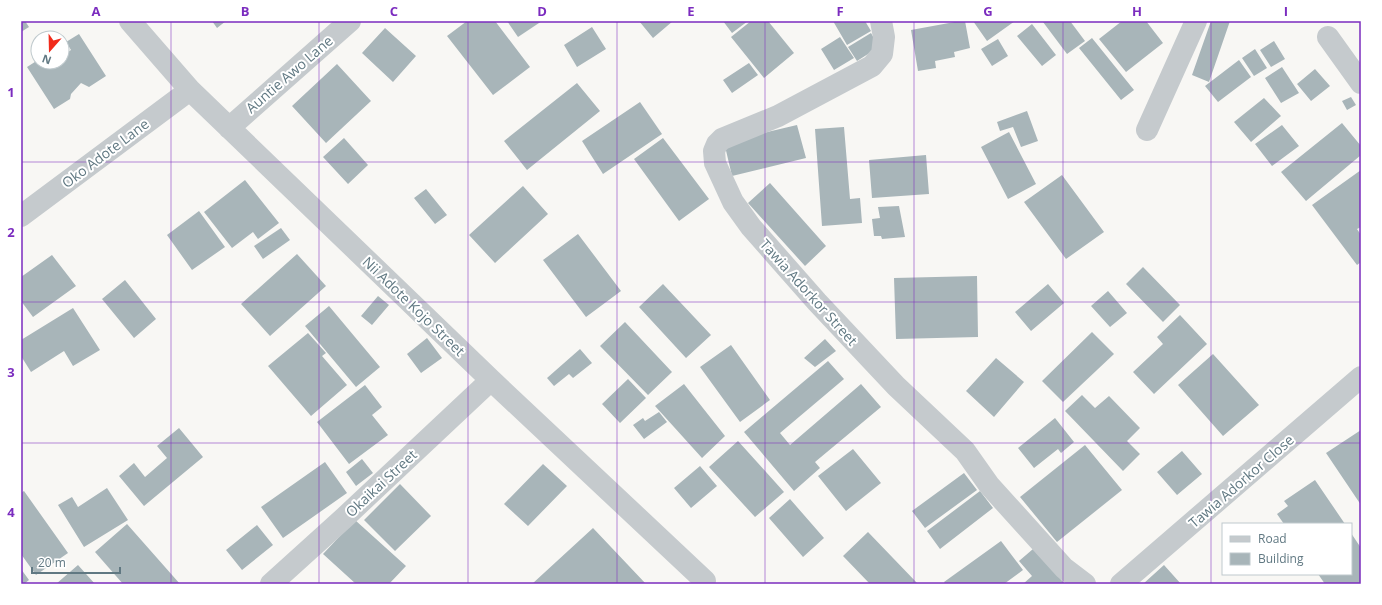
<svg xmlns="http://www.w3.org/2000/svg" width="1382" height="605" viewBox="0 0 1382 605" font-family="'Open Sans',sans-serif">
<rect width="100%" height="100%" fill="#f8f7f4"/>
<!-- building -->
<path fill="#a8b5b9" d="M21 21H25L29 27 21 32Z
M212 21H226L217 28Z
M467 21H495L530 67 493 95 447 36Z
M507 21H542L518 37Z
M639 21H673L653 38Z
M723 21H748L732 33Z
M751 21H768L794 53 764 78 731 37Z
M833 21H865L871 31 847 45Z
M960 21H965L970 48 954 52 955 57 935 61 936 68 918 71 911 30Z
M973 21H1015L987 41Z
M1044 21H1070L1085 41 1067 54 1043 22Z
M1122 21H1146L1163 43 1126 72 1099 39Z
M1211 21H1230L1209 82 1192 75Z
M1032 24 1056 55 1042 66 1017 36Z
M592 27 606 49 577 67 564 45Z
M385 28 416 56 393 82 362 53Z
M871 33 879 47 857 61 848 47Z
M79 34 106 76 89 87 81 83 71 94 70 99 54 109 27 67 38 60V62H62V56L71 50 66 42Z
M840 37 854 58 834 70 821 49Z
M1092 38 1134 90 1121 100 1079 48Z
M998 39 1008 56 992 66 981 49Z
M1274 41 1285 59 1271 67 1260 50Z
M1255 49 1267 68 1254 76 1242 58Z
M1239 60 1251 77 1218 102 1205 86Z
M749 63 758 75 732 93 723 80Z
M337 64 371 101 326 143 292 106Z
M1282 67 1299 93 1281 103 1265 78Z
M1315 69 1330 86 1311 101 1297 84Z
M577 83 600 111 527 170 504 141Z
M1351 97 1356 105 1347 110 1342 101Z
M1264 98 1281 116 1251 142 1234 122Z
M640 102 662 134 603 174 582 141Z
M1027 111 1038 141 1021 147 1013 127 1000 131 997 122Z
M1342 123 1361 146V155L1306 201 1281 172Z
M797 125 806 158 732 176 724 142Z
M1282 125 1299 146 1272 166 1255 144Z
M844 127 850 199 860 198 862 223 822 226 815 129Z
M1009 132 1036 184 1008 199 981 147Z
M344 138 368 165 348 184 323 157Z
M663 138 709 199 679 221 634 159Z
M926 155 929 194 872 198 869 160Z
M1361 170V227L1357 229 1361 235V262L1357 265 1312 205Z
M1062 175 1104 232 1066 259 1024 202Z
M245 180 279 223 258 239 253 232 232 248 204 212Z
M770 183 826 246 805 266 748 203Z
M523 186 548 214 495 263 469 235Z
M426 189 447 215 435 224 414 198Z
M899 206 905 237 882 239 881 236H874L872 219 880 218 878 207Z
M199 211 225 247 192 270 167 235Z
M281 228 290 240 263 259 254 246Z
M578 234 621 291 586 317 543 260Z
M297 254 326 286 270 336 241 304Z
M52 255 76 286 33 317 21 301V277Z
M1143 267 1180 305 1163 322 1126 284Z
M977 276 978 337 896 339 894 278Z
M125 280 156 319 134 338 102 299Z
M663 284 711 335 686 358 639 307Z
M1048 284 1064 303 1031 331 1015 312Z
M1108 291 1127 313 1110 327 1091 306Z
M378 296 389 305 372 325 361 316Z
M329 306 380 367 356 387 305 326Z
M73 308 100 350 73 366 64 351 31 372 21 356V340Z
M1180 315 1207 344 1154 394 1133 372 1163 344 1157 337Z
M625 322 672 372 648 395 600 346Z
M1092 332 1114 354 1063 402 1042 381Z
M308 333 326 353 322 356 347 385 311 416 268 366Z
M427 338 442 358 421 373 407 354Z
M825 339 836 351 815 367 804 358Z
M731 345 770 400 740 422 700 367Z
M580 349 592 363 573 378 569 374 554 386 547 378Z
M1213 354 1259 405 1223 436 1178 385Z
M996 358 1024 382 994 417 966 391Z
M828 361 844 379 780 433 790 445 861 384 881 407 815 462 820 468 794 491 744 432Z
M628 379 646 398 620 423 602 404Z
M684 384 725 436 702 458 655 406Z
M365 385 382 407 372 415 388 435 349 464 317 422Z
M1082 395 1095 408 1109 396 1140 428 1127 441 1140 454 1123 471 1065 411Z
M659 412 667 422 644 439 633 425 643 418 645 421Z
M1055 418 1074 442 1061 453 1058 449 1034 468 1018 448Z
M179 428 203 457 144 506 119 476 134 463 145 477 167 458 157 446Z
M1361 430V505L1326 453Z
M738 441 784 492 755 517 709 467Z
M1085 445 1122 490 1057 542 1020 497Z
M853 449 881 483 846 511 818 476Z
M1182 451 1202 474 1177 495 1157 472Z
M362 459 373 473 356 486 346 472Z
M325 462 347 493 283 538 261 507Z
M543 464 567 486 528 526 504 504Z
M700 466 717 486 691 508 674 488Z
M964 473 977 490 925 528 912 511Z
M1315 480 1345 524H1284L1277 514 1288 506 1284 501Z
M400 484 431 516 395 551 364 520Z
M107 488 128 520 84 547 58 505 72 497 78 507Z
M24 491 68 553 36 575 21 554V493Z
M980 491 993 508 940 549 927 531Z
M790 499 824 538 803 557 769 518Z
M355 520 406 566 389 584H356L323 554Z
M127 524 180 584H123L95 552Z
M257 525 273 545 242 570 226 550Z
M593 528 646 584H532Z
M868 532 918 584H870L843 556Z
M1351 533 1361 548V584H1325L1318 574H1351Z
M1001 541 1023 570 1004 584H945L944 582Z
M1033 549 1065 584H1023L1032 576 1019 561Z
M78 565 95 584H56Z
M1164 565 1181 584H1143Z
M21 569 29 580 24 584H21Z"/>
<g fill="none" stroke-linecap="round" stroke-linejoin="round">
<!-- minor -->
<path stroke="#c5cacd" stroke-width="22" d="M130 21 190 90 491 380 705 581 702 584
M881 21 884 37 882 54 872 66 778 116 722 139 717 144 714 151 715 163 733 202 751 227 817 302 896 386 965 451 989 485 1064 568 1085 584
M1328 37 1361 83
M229 128 350 21
M1147 130 1196 21
M21 216 190 90
M271 584 344 518 491 380
M1121 584 1361 377"/>
</g>
<!-- grid -->
<path fill="none" stroke="#7b2cbf" stroke-width="1" stroke-opacity="0.55" d="M171 21V584M319 21V584M468 21V584M617 21V584M765 21V584M914 21V584M1063 21V584M1211 21V584M21 162H1361M21 302H1361M21 443H1361"/>
<g text-anchor="middle" dominant-baseline="central" stroke-width="4" stroke-linejoin="round" paint-order="stroke">
<!-- street labels -->
<g font-size="14" fill="#607882" stroke="#fff">
<text transform="translate(289 74) rotate(-41)">Auntie Awo Lane</text>
<text transform="translate(105 153) rotate(-37)">Oko Adote Lane</text>
<text transform="translate(809 292) rotate(48)">Tawia Adorkor Street</text>
<text transform="translate(414 306) rotate(44)">Nii Adote Kojo Street</text>
<text transform="translate(1241 481) rotate(-41)">Tawia Adorkor Close</text>
<text transform="translate(381 483) rotate(-43)">Okaikai Street</text>
</g>
</g>
<!-- border -->
<rect width="1382" height="605" fill="none" stroke="#ffffff" stroke-width="44"/>
<!-- legend -->
<rect x="1222" y="523" width="130" height="52" fill="#ffffff" stroke="#bfc9cd"/>
<rect x="1230" y="536" width="20" height="6" fill="#c5cacd" stroke="#bfc9cd"/>
<text x="1258" y="543" font-size="12" fill="#607882">Road</text>
<rect x="1230" y="553" width="20" height="12" fill="#a8b5b9" stroke="#bfc9cd"/>
<text x="1258" y="563" font-size="12" fill="#607882">Building</text>
<!-- north arrow -->
<g transform="translate(50 50) rotate(200)"><circle r="19" fill="#ffffff" stroke="#bfc9cd"/>
<path d="M0-3L7 15L0 10L-7 15Z" fill="#f12b1b"/>
<text y="-6" font-size="11" font-weight="bold" text-anchor="middle" fill="#607882">N</text>
</g>
<!-- scale -->
<path d="M32 567v6h88v-6" fill="none" stroke="#607882" stroke-width="2"/>
<text x="38" y="567" font-size="12" fill="#607882" stroke="#ffffff" stroke-width="3" paint-order="stroke">20 m</text>
<rect x="22" y="22" width="1338" height="561" fill="none" stroke="#7b2cbf" stroke-width="1.5"/>
<g font-size="13" text-anchor="middle" font-weight="bold" fill="#7b2cbf">
<text x="96" y="16">A</text>
<text x="245" y="16">B</text>
<text x="394" y="16">C</text>
<text x="542" y="16">D</text>
<text x="691" y="16">E</text>
<text x="840" y="16">F</text>
<text x="988" y="16">G</text>
<text x="1137" y="16">H</text>
<text x="1286" y="16">I</text>
<text x="11" y="97">1</text>
<text x="11" y="237">2</text>
<text x="11" y="377">3</text>
<text x="11" y="517">4</text>
</g>
</svg>
